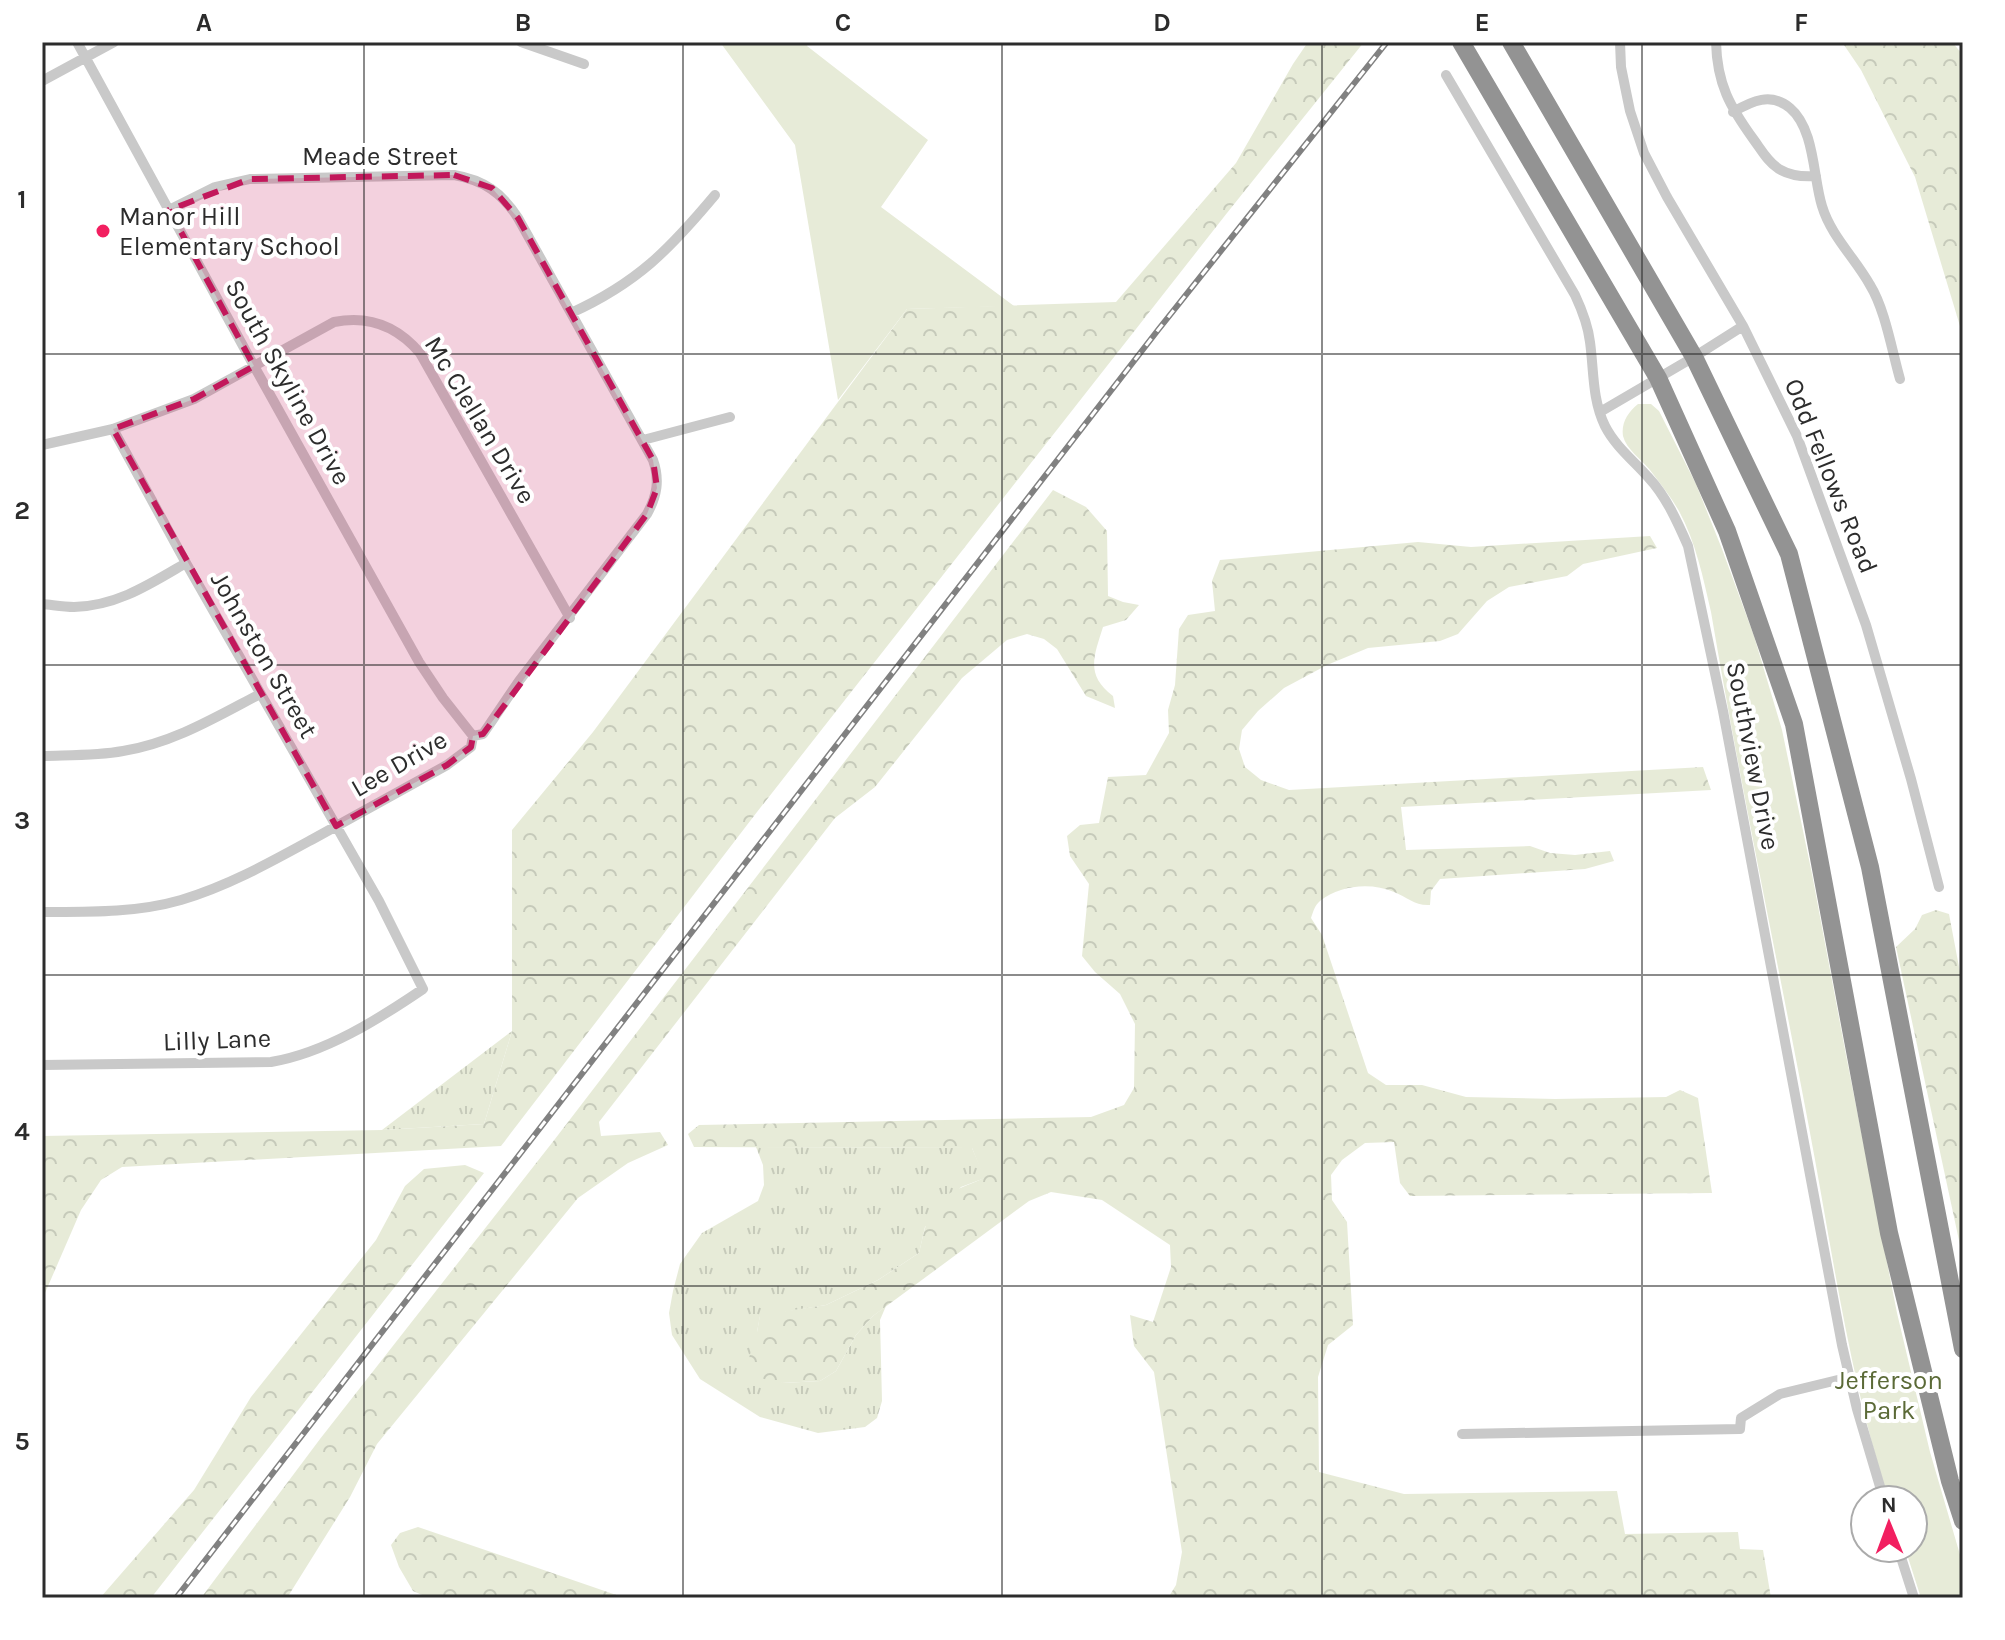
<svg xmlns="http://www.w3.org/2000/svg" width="2005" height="1640" viewBox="0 0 2005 1640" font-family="Karla,sans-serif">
<defs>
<pattern id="grass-tufts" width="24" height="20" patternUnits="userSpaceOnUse" patternTransform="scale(2)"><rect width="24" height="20" fill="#e7ebd8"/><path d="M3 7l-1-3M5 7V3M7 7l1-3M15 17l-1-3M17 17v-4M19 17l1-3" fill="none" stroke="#c6caba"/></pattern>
<pattern id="forest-crowns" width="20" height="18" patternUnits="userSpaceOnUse" patternTransform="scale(2)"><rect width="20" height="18" fill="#e7ebd8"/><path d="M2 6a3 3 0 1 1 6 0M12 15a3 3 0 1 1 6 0" fill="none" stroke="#c6caba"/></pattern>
</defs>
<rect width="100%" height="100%" fill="#fff"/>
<!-- grass -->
<path fill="url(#grass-tufts)" d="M512 1031 484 1124 382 1130Z
M756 1147 972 1148 985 1178 961 1187 925 1227 919 1253 878 1280 826 1305 760 1316 757 1332 782 1383 820 1381 836 1371 856 1335 873 1316 886 1306 880 1320 882 1401 877 1418 865 1427 818 1433 760 1417 700 1379 672 1335 669 1313 673 1291 680 1264 702 1233 758 1201 764 1185 763 1165Z"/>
<!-- forest -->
<path fill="url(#forest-crowns)" d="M1308 42H1364L1227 213 757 812 501 1146 122 1167 101 1180 81 1210 45 1293 42 1319V1136L382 1130 484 1124 512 1031V830L593 732 907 309 1116 302 1236 163 1293 64Z
M1842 42H1952L1963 55V336L1915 177 1861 70Z
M1053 490 1086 507 1107 531 1108 596 1123 602 1139 605 1126 620 1103 627C1094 656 1085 675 1113 696L1115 708 1086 696 1057 649 1044 639 1027 634 1007 640 962 678 875 787 835 818 599 1122 601 1136 660 1132 668 1145 628 1163 578 1198 377 1444 350 1497 287 1598H201L320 1439 555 1139Z
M1650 536 1657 548 1583 564 1567 576 1509 587 1487 601 1458 634 1440 641 1368 648 1327 665 1284 688 1258 711 1242 730 1239 749 1245 767 1261 780 1289 790 1703 767 1711 790 1401 807 1406 850 1530 846 1550 853 1575 855 1610 851 1614 861 1585 869 1440 879 1431 891 1430 905C1415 906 1407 897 1394 892 1371 882 1340 885 1320 901 1315 905 1313 912 1311 918L1322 935 1368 1073 1386 1085H1422L1466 1097 1555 1099 1666 1097 1680 1090 1698 1098 1712 1193 1410 1196 1400 1183 1394 1142 1365 1143 1342 1160 1331 1175 1332 1200 1347 1222 1353 1325 1328 1345 1318 1377 1319 1472 1404 1494 1617 1491 1625 1534 1738 1532 1740 1549 1763 1550 1771 1598H1168L1176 1585 1182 1552 1154 1372 1134 1346 1130 1315 1153 1322 1171 1267 1170 1245 1102 1200 1051 1192 1029 1201 873 1316 856 1335 836 1371 820 1381 782 1383 751 1376 748 1361 757 1332 760 1315 826 1305 878 1280 919 1253C923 1237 926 1216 937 1203 949 1190 970 1185 984 1178L972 1148 694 1147 688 1134 699 1125 1091 1117 1124 1105 1134 1088 1135 1024 1120 994 1095 972 1082 956 1089 884 1070 856 1067 836 1080 825 1099 823 1108 777 1146 775 1169 733 1168 710 1175 685 1179 629 1188 615 1215 611 1212 581 1220 560 1418 542 1471 547Z
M1936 910 1949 914 1963 988V1259L1896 947 1915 929 1922 915Z
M465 1165 484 1173 151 1598H100L194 1490 251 1397 376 1240 405 1186 424 1169Z
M418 1527 625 1598H429L413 1591 399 1567 391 1545 400 1533Z"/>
<!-- park -->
<path fill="#e7ebd8" d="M720 42H809L807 46 928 140 881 207 1014 306 907 309 838 400 795 145Z
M1638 404H1651L1659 411 1696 484 1722 549 1754 636 1782 730 1812 874 1846 1055 1897 1313 1930 1452 1963 1565V1598H1921L1905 1548H1913V1500H1889C1849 1378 1832 1248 1808 1122 1776 952 1740 783 1711 612 1703 577 1696 543 1679 511 1671 497 1660 483 1650 470 1642 460 1626 449 1623 436 1621 423 1628 412 1638 404Z"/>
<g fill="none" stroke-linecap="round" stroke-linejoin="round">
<!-- street -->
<path stroke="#c9c9c9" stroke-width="10" d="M77 42 254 366 419 662 443 698 473 736
M521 42 584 64
M1620 42 1621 67 1630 111 1644 153 1667 197 1743 326 1797 436 1866 625 1911 779 1939 887
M1716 42C1717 84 1730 107 1754 140 1762 151 1768 162 1779 169 1791 176 1803 177 1816 176
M1446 75 1575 295C1582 310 1588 325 1590 342 1594 371 1592 399 1605 426 1615 446 1634 461 1648 477 1666 496 1678 523 1688 546L1723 711 1842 1345 1857 1409 1884 1500
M42 81 114 42
M1733 112C1752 101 1771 92 1790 108 1815 129 1813 178 1822 206 1831 236 1855 258 1870 285 1885 309 1892 351 1900 379
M169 210 215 187 250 179 454 175C484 180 502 193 518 218L653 460C660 480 657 496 647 514L519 681 483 734 473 736
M571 313C637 283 669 250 715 195
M1600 412 1694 357 1743 326
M643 440 730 417
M42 445 113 429 194 399 334 322C369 315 397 326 420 353L570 618
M42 604C53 605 63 607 74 607 117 606 150 584 186 563
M42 756C69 755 96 756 123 751 173 743 216 717 260 694
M42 912C89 912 136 913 181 900 228 886 271 862 313 839 358 814 402 790 447 765L471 747 473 736
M42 1065 271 1062C325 1053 379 1019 423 989L379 901 186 563 113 429
M1462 1434 1740 1429 1741 1418 1780 1394 1850 1377
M1898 1548 1914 1598"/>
<!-- highway -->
<path stroke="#939393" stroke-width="18" d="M1461 42 1658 378 1727 531 1794 724 1889 1233 1950 1481 1963 1521
M1511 42 1694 357 1789 554 1870 867 1963 1349"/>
<defs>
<path id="rail" d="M176 1598 1158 330 1387 42"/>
</defs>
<!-- rail casing -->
<use href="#rail" stroke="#818181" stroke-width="6"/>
<!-- rail -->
<use href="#rail" stroke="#fff" stroke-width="3" stroke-dasharray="9" stroke-linecap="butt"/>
</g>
<!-- marked area -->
<path fill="#c2185b" fill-opacity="0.2" stroke="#c2185b" stroke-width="6" stroke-dasharray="16 10" stroke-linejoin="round" d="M454 175 492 188 518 218 653 460 657 488 647 514 483 734 473 736 471 747 447 765 336 826 113 429 194 399 254 366 169 210 250 179Z"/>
<!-- grid -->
<path fill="none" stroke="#2c2c2c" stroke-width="2" stroke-opacity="0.55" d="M364 42V1598M683 42V1598M1002 42V1598M1322 42V1598M1642 42V1598M42 354H1963M42 665H1963M42 975H1963M42 1286H1963"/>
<!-- markers -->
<circle fill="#f21f60" stroke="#fff" stroke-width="3" cx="103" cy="231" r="8"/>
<g text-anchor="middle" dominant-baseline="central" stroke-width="8" stroke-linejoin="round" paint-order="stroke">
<!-- street labels -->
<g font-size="26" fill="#2c2c2c" stroke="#fff">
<text x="380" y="156">Meade Street</text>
<text transform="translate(288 382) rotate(61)">South Skyline Drive</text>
<text transform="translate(480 420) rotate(59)">Mc Clellan Drive</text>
<text transform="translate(1831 476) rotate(68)">Odd Fellows Road</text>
<text transform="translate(264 655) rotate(60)">Johnston Street</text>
<text transform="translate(1753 756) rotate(79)">Southview Drive</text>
<text transform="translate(399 764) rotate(-30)">Lee Drive</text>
<text transform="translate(217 1040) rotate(-2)">Lilly Lane</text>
</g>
<!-- poi labels -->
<g font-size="26" fill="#2c2c2c" stroke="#fff" text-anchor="start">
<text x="119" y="216">Manor Hill<tspan x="119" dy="30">Elementary School</tspan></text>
</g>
<!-- park labels -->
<g font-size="26" fill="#5b6a37" stroke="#fff">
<text x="1889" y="1380">Jefferson<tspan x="1889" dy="30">Park</tspan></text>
</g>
</g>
<!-- border -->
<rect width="2005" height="1640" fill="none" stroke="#ffffff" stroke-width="88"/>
<!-- north arrow -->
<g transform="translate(1889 1524) rotate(359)"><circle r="38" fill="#ffffff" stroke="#ababab" stroke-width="2"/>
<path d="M0-6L14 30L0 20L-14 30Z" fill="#f21f60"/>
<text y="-12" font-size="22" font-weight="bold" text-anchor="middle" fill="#2c2c2c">N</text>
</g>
<rect x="44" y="44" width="1917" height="1552" fill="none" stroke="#2c2c2c" stroke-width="3"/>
<g font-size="26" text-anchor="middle" font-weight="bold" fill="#2c2c2c">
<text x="204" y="31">A</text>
<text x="523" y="31">B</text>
<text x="843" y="31">C</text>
<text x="1162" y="31">D</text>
<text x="1482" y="31">E</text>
<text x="1801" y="31">F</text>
<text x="22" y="208">1</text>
<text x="22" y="519">2</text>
<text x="22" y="829">3</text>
<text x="22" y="1140">4</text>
<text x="22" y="1450">5</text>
</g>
</svg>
